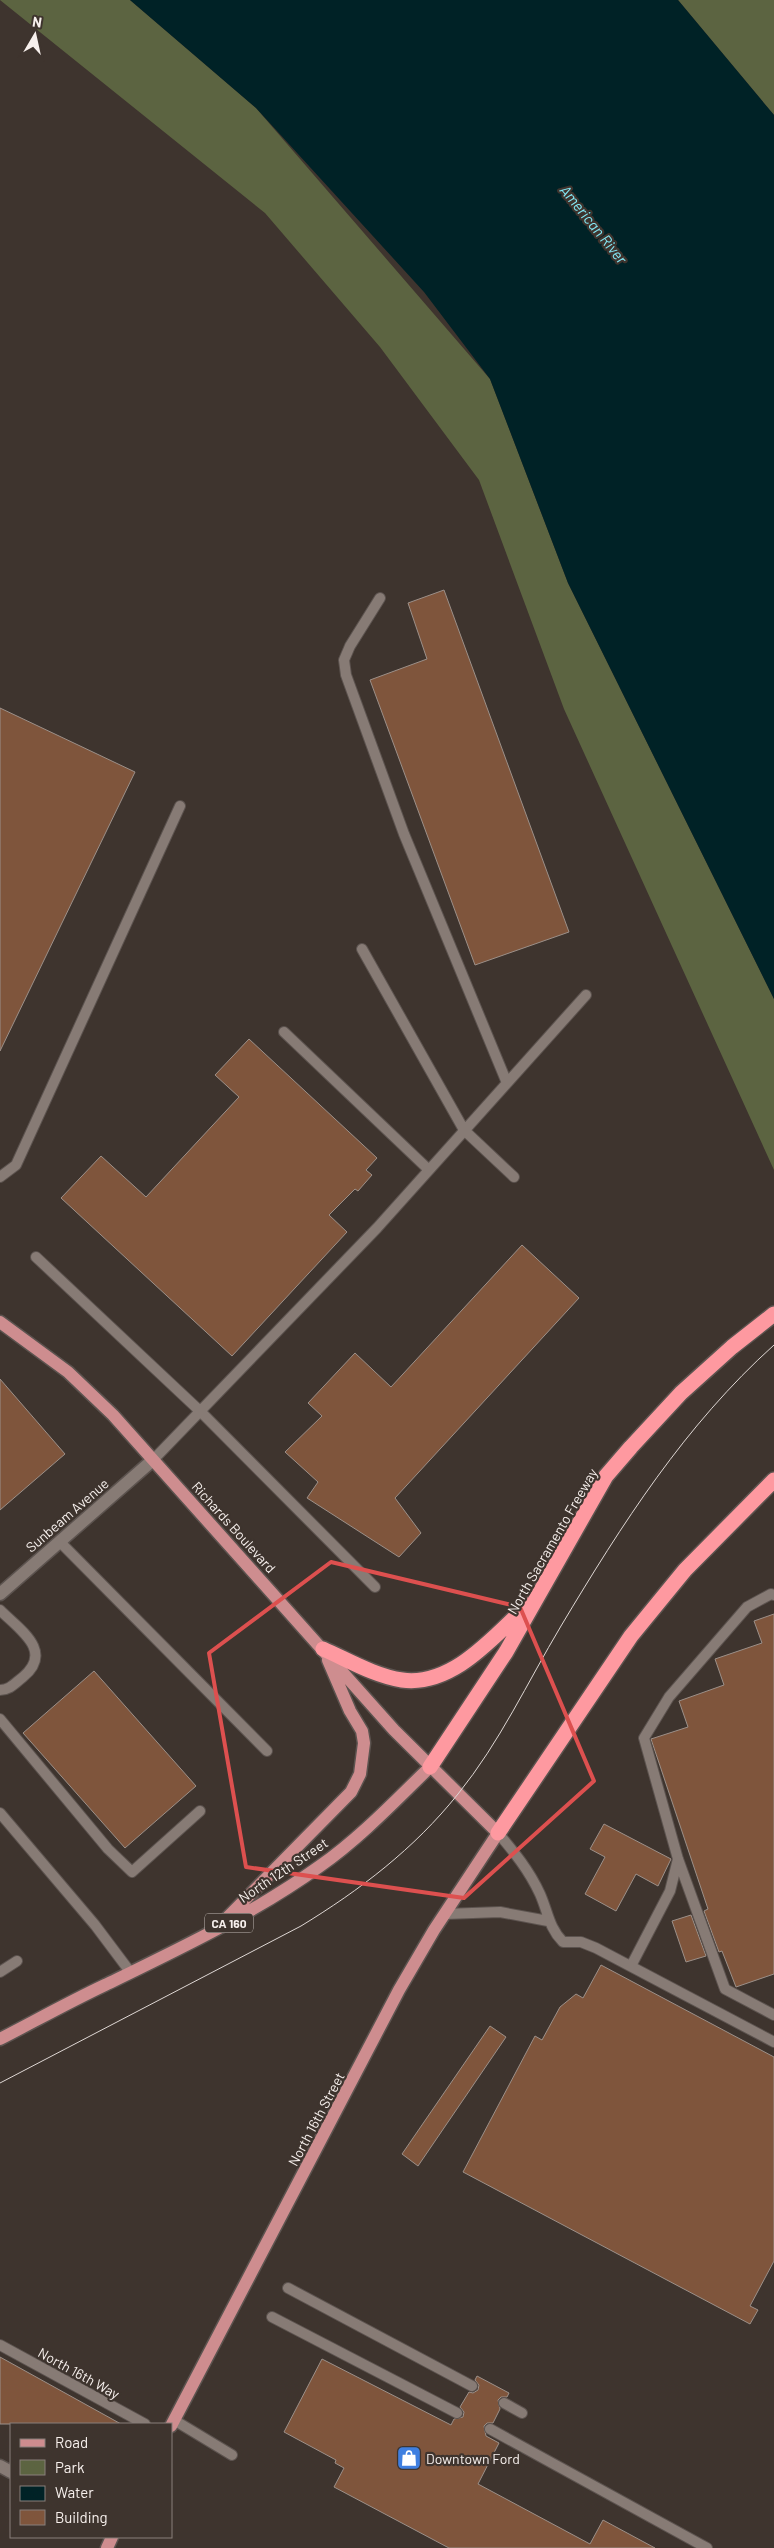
<svg xmlns="http://www.w3.org/2000/svg" width="774" height="2548" viewBox="0 0 774 2548" font-family="Barlow,sans-serif">
<rect width="100%" height="100%" fill="#3e342e"/>
<!-- green -->
<path fill="#5c6441" d="M0 0H130L256 108 490 379 568 583 774 999V1170L564 709 479 480 380 347 265 213Z
M678 0H774V115Z"/>
<!-- water -->
<path fill="#002226" d="M130 0H678L774 115V999L568 583 490 379 424 292 256 108Z"/>
<!-- building -->
<path fill="#7f553c" stroke="#9c9089" d="M444 590 569 932 475 965 370 680 427 659 408 603Z
M0 708 135 772 0 1051Z
M249 1039 377 1158 366 1170 372 1175 358 1191 355 1189 329 1215 347 1232 232 1356 61 1198 101 1156 146 1197 239 1097 215 1075Z
M522 1245 579 1298 395 1498 421 1533 399 1557 307 1498 318 1482 285 1452 322 1416 308 1403 355 1353 391 1387Z
M0 1379 65 1454 0 1510Z
M774 1614V1974L736 1987 722 1951 719 1952 704 1911 708 1909 651 1739 688 1727 679 1701 724 1685 715 1659 762 1643 754 1621Z
M94 1671 196 1786 125 1848 23 1733Z
M604 1824 671 1859 658 1886 636 1874 616 1911 585 1894 605 1857 590 1849Z
M691 1915 706 1956 686 1962 672 1921Z
M601 1965 774 2057V2261L750 2306 758 2310 750 2324 463 2172 535 2036 542 2040 560 2007 576 1994 583 1998Z
M490 2026 506 2037 418 2166 402 2154Z
M0 2357 121 2424H0Z
M322 2359 451 2425 454 2419 463 2417 464 2412 460 2407 469 2392 473 2393 478 2390 479 2385 475 2380 477 2376 509 2393 507 2397H501L498 2400 500 2409 493 2423H487L484 2426 486 2436 499 2443 478 2484 590 2544 603 2520 655 2548H449L334 2487 344 2468 335 2463 336 2460 284 2432Z"/>
<g fill="none" stroke-linecap="round" stroke-linejoin="round">
<defs>
<path id="service" d="M380 598 350 646 344 660 346 675 404 834 507 1083
M362 949 464 1130 514 1177
M284 1032 429 1170
M0 1177 16 1165 180 806
M36 1257 201 1412 375 1587
M154 1459 377 1228 586 995
M60 1542 267 1751
M774 1595 771 1594 747 1607 669 1697 644 1738 678 1859 725 1989 774 2015
M0 1610C20 1630 54 1651 23 1677 15 1683 10 1690 0 1690
M0 1719 108 1849 132 1872 200 1811
M0 1813 95 1925 131 1973
M498 1833C514 1852 529 1870 540 1894 548 1912 549 1928 563 1942H581L596 1948 774 2042
M445 1914 500 1912 548 1921
M631 1966 670 1891 678 1859
M0 1972 17 1961
M288 2288 472 2386
M272 2317 457 2413
M0 2345 145 2424
M504 2403 522 2413
M174 2420 232 2455
M490 2429 707 2548"/>
<path id="minor" d="M0 1594 154 1459
M0 2466 11 2472"/>
<path id="primary" d="M0 1322 68 1372 113 1415 394 1730 498 1833 434 1930 399 1990 171 2426
M223 1922 351 1792 360 1774 364 1743 362 1731 350 1711 328 1660
M0 2039C35 2021 69 2002 105 1985 179 1949 253 1914 320 1866 360 1838 395 1801 430 1767
M107 2548 112 2537"/>
<path id="motorway" d="M323 1649C348 1660 375 1676 402 1680 453 1687 494 1636 528 1605
M430 1767 506 1652 606 1476 631 1447 681 1393 732 1347 774 1314
M498 1833 631 1636 685 1570 774 1480"/>
</defs>
<!-- service casing -->
<use href="#service" stroke="#5c534f" stroke-width="12"/>
<!-- minor casing -->
<use href="#minor" stroke="#5c534f" stroke-width="15"/>
<!-- primary casing -->
<use href="#primary" stroke="#5c534f" stroke-width="15"/>
<!-- motorway casing -->
<use href="#motorway" stroke="#5c534f" stroke-width="18"/>
<!-- service -->
<use href="#service" stroke="#877b75" stroke-width="10"/>
<!-- minor -->
<use href="#minor" stroke="#877b75" stroke-width="12"/>
<!-- primary -->
<use href="#primary" stroke="#ce8d8f" stroke-width="12"/>
<!-- motorway -->
<use href="#motorway" stroke="#fe99a0" stroke-width="15"/>
<!-- tram -->
<path stroke="#ded7d4" stroke-width="1" d="M0 2083 301 1926C360 1890 414 1849 458 1794 500 1742 527 1683 561 1626 622 1524 685 1425 774 1345"/>
</g>
<!-- marked area -->
<path fill="none" stroke="#dd504f" stroke-width="4" stroke-linejoin="round" d="M331 1562 520 1607 594 1781 464 1898 246 1867 209 1653Z"/>
<!-- icons -->
<defs>
<symbol id="shop-square" viewBox="-11 -11 22 22"><rect x="-9" y="-9" width="18" height="18" rx="4" fill="#3f7fe0" stroke="#3e342e"/><path d="M-5-2.5h2.3a2.7 3.5 0 0 1 5.4 0H5L5.5 6h-11ZM-1.5-2.5h3a1.5 2.3 0 0 0-3 0Z" fill="#fff"/></symbol>
</defs>
<g fill-rule="evenodd">
<use href="#shop-square" x="395" y="2444" width="28" height="28"/>
</g>
<g text-anchor="middle" dominant-baseline="central" stroke-width="4.5" stroke-linejoin="round" paint-order="stroke">
<!-- shield labels -->
<rect fill="#3e342e" stroke="#c0b8b4" stroke-width="1" x="205" y="1913.5" width="48" height="19" rx="4"/>
<g font-size="12" font-weight="bold" fill="#f7f0ed">
<text x="229" y="1923">CA 160</text>
</g>
<!-- street labels -->
<g font-size="14" fill="#f7f0ed" stroke="#3e342e">
<text transform="translate(67 1515) rotate(-41)">Sunbeam Avenue</text>
<text transform="translate(234 1527) rotate(48)">Richards Boulevard</text>
<text transform="translate(552 1541) rotate(-60)">North Sacramento Freeway</text>
<text transform="translate(283 1870) rotate(-34)">North 12th Street</text>
<text transform="translate(316 2119) rotate(-62)">North 16th Street</text>
<text transform="translate(79 2373) rotate(29)">North 16th Way</text>
</g>
<!-- poi labels -->
<g font-size="14" fill="#f7f0ed" stroke="#3e342e" text-anchor="start">
<text x="426" y="2458">Downtown Ford</text>
</g>
<!-- water labels -->
<g font-size="15" font-style="italic" fill="#83e9f6" stroke="#3e342e">
<text transform="translate(594 224) rotate(51)">American River</text>
</g>
</g>
<!-- legend -->
<rect x="10" y="2423" width="162" height="115" fill="#3e342e" stroke="#887f7a"/>
<rect x="20" y="2439" width="25" height="8" fill="#ce8d8f" stroke="#887f7a"/>
<text x="55" y="2448" font-size="15" fill="#f7f0ed">Road</text>
<rect x="20" y="2460" width="25" height="15" fill="#5c6441" stroke="#887f7a"/>
<text x="55" y="2473" font-size="15" fill="#f7f0ed">Park</text>
<rect x="20" y="2486" width="25" height="15" fill="#002226" stroke="#887f7a"/>
<text x="55" y="2498" font-size="15" fill="#f7f0ed">Water</text>
<rect x="20" y="2510" width="25" height="15" fill="#7f553c" stroke="#887f7a"/>
<text x="55" y="2523" font-size="15" fill="#f7f0ed">Building</text>
<!-- north arrow -->
<g transform="translate(35 35) rotate(9)" stroke="#3e342e" stroke-width="4" paint-order="stroke">
<path d="M0-4L9 19L0 12L-9 19Z" fill="#f7f0ed"/>
<text y="-8" font-size="14" font-weight="bold" text-anchor="middle" fill="#f7f0ed">N</text>
</g>
</svg>
